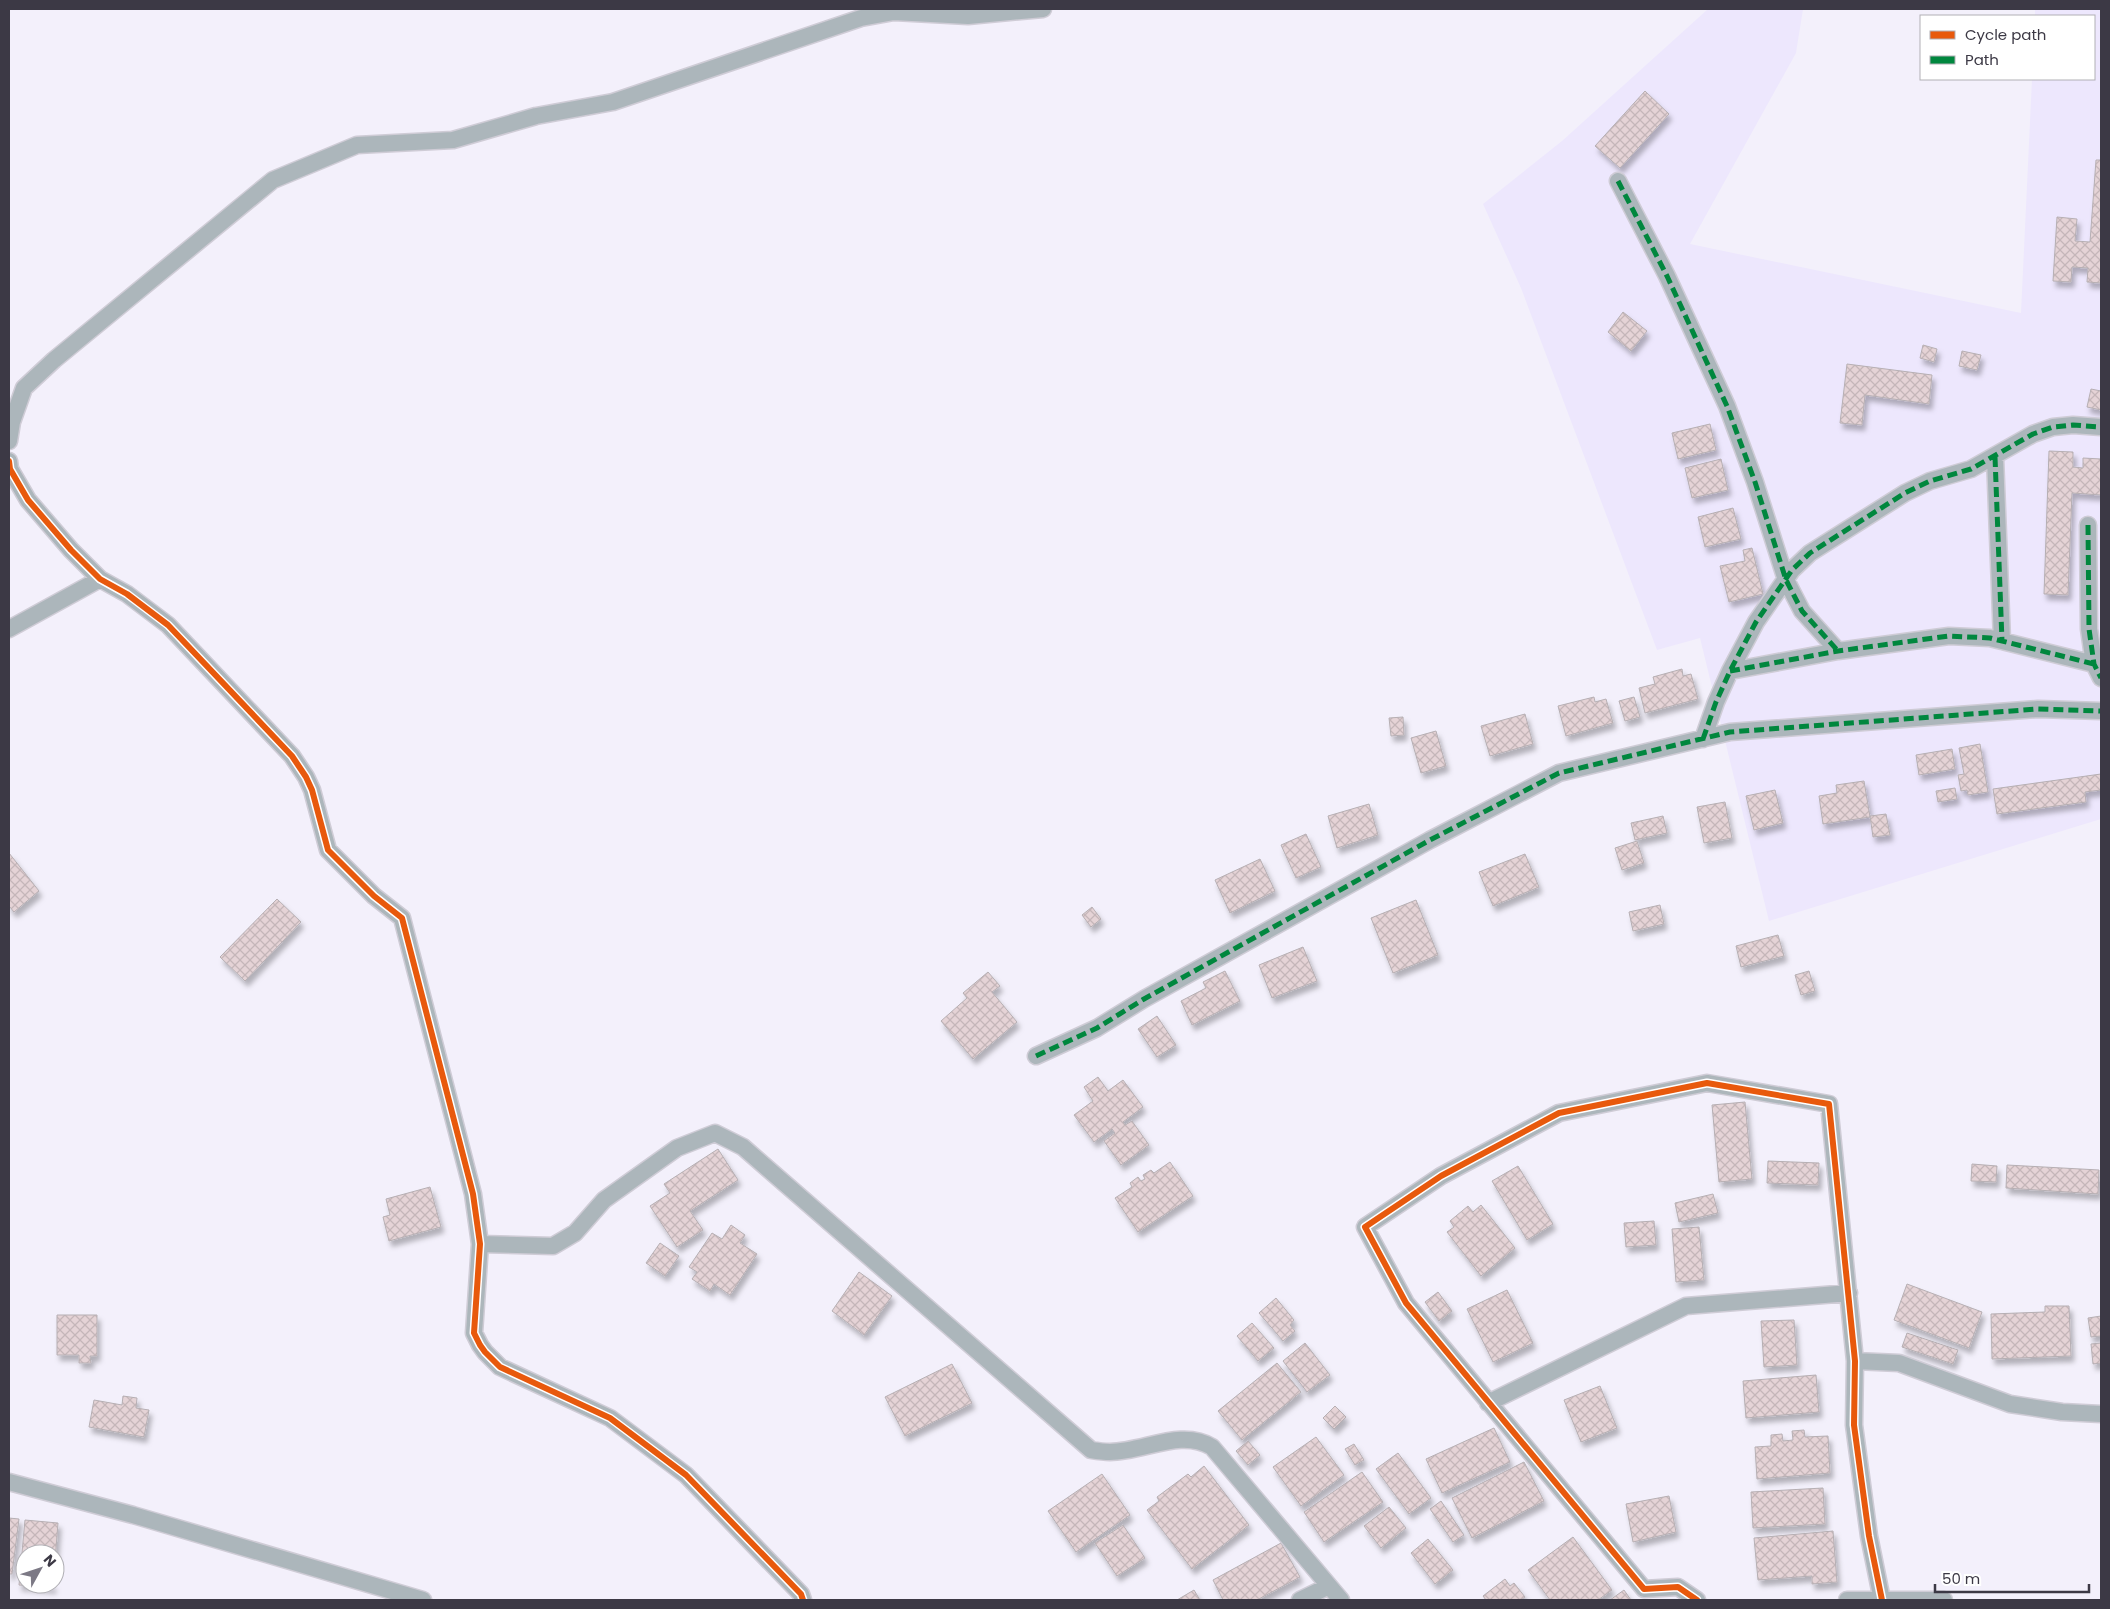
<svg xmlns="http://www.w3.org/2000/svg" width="2110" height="1609" viewBox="0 0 2110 1609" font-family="Poppins,sans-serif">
<defs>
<pattern id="building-cross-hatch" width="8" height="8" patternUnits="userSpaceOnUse" patternTransform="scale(1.25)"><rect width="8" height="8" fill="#e5d3d6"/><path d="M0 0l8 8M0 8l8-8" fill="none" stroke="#c5b6b9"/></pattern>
<filter id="shadow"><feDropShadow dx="3" dy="5.5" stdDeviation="2.5" flood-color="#0004"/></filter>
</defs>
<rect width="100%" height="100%" fill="#f3f0fb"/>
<!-- built -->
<path fill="#ede7fd" d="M1708 9H1803L1796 53 1690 244 2021 313 2032 79H2094V16H2035V9H2101V819L1769 921 1700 638 1657 650 1521 288 1483 204 1562 141Z"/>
<!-- building -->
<path fill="url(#building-cross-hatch)" stroke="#b6afb3" filter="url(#shadow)" d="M1645 91 1669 114 1620 168 1595 146Z
M2096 160H2101V283L2087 282 2088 268 2072 267 2071 282 2053 281 2057 217 2077 219 2075 241 2090 242Z
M1623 312 1647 331 1631 351 1608 332Z
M1923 345 1937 349 1934 362 1920 358Z
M1962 351 1981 355 1977 370 1959 366Z
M1847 364 1932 375 1929 404 1865 395 1862 425 1840 423Z
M2091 389 2101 391V410L2087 407Z
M1710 424 1716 450 1678 459 1672 433Z
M2049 451 2073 452V467L2083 468V458L2101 459V495L2072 493 2068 595 2044 594Z
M1721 459 1728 490 1692 498 1685 468Z
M1733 508 1741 539 1705 547 1698 517Z
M1752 548 1763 594 1729 602 1720 566 1745 561 1743 550Z
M1682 669 1683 676 1691 674 1698 699 1645 713 1639 688 1655 684 1653 677Z
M1594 697 1595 702 1606 699 1613 723 1566 736 1558 706Z
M1634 697 1640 717 1625 721 1619 701Z
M1525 714 1533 744 1490 756 1481 726Z
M1403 717 1404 735 1391 736 1389 718Z
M1436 731 1446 766 1421 773 1411 738Z
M1980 744 1988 792 1968 795 1967 790 1961 791 1958 775 1964 774 1959 748Z
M1952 749 1955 769 1919 775 1916 755Z
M2101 774V790L2085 792 2086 802 1997 814 1993 789Z
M1864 781 1870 817 1823 824 1819 796 1837 793 1836 785Z
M1955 788 1957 799 1938 802 1936 791Z
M1775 790 1783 823 1754 830 1746 796Z
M1725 802 1732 838 1704 843 1697 807Z
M1369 804 1378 835 1337 848 1328 816Z
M1886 814 1890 835 1873 837 1870 816Z
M1663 816 1667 833 1635 840 1631 823Z
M1306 834 1321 867 1296 878 1281 845Z
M1637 841 1644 863 1622 870 1615 848Z
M9 853 39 891 14 912 9 906Z
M1525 854 1539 887 1493 906 1479 872Z
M1260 859 1275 891 1230 913 1215 880Z
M277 899 301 922 245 981 220 957Z
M1416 900 1438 955 1393 973 1371 918Z
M1660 905 1664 924 1633 931 1629 912Z
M1092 907 1101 919 1091 927 1082 915Z
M1778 935 1784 956 1741 967 1736 946Z
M1303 947 1317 981 1272 998 1259 965Z
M1225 971 1240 1001 1192 1025 1181 1001 1206 988 1203 982Z
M1809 971 1815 991 1801 995 1795 975Z
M988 972 1000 986 992 992 1017 1022 973 1059 941 1021 967 998 963 993Z
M1157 1016 1176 1045 1157 1057 1138 1029Z
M1098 1077 1108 1091 1123 1080 1143 1107 1123 1122 1125 1125 1132 1121 1149 1145 1121 1165 1104 1141 1115 1133 1112 1129 1094 1142 1074 1115 1093 1101 1084 1087Z
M1745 1102 1752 1179 1719 1182 1712 1105Z
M718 1149 738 1180 690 1211 703 1230 677 1247 650 1206 670 1193 664 1184Z
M1768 1161 1819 1163 1818 1185 1767 1183Z
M1170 1162 1193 1196 1138 1232 1115 1198 1132 1187 1130 1183 1138 1177 1141 1181 1145 1179 1143 1175 1151 1170 1154 1173Z
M1972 1164 1997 1166 1996 1182 1971 1181Z
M2007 1165 2099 1170 2098 1194 2006 1188Z
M1518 1166 1553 1224 1527 1240 1492 1181Z
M430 1187 441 1227 389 1241 383 1217 390 1215 386 1199Z
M1713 1194 1718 1213 1679 1222 1675 1203Z
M1481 1205 1515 1248 1481 1276 1447 1232 1454 1227 1450 1221 1468 1206 1473 1212Z
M1654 1221 1656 1245 1626 1247 1624 1223Z
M731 1225 745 1235 740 1243 757 1254 730 1295 714 1284 710 1291 692 1279 697 1272 689 1267 712 1233 722 1239Z
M1699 1227 1704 1280 1676 1282 1672 1229Z
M660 1243 679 1256 665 1276 646 1263Z
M859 1272 892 1296 864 1335 832 1311Z
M1907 1284 1982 1312 1969 1348 1894 1320Z
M1507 1290 1533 1343 1493 1362 1467 1309Z
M1438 1292 1452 1311 1439 1321 1425 1302Z
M1276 1298 1294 1320 1290 1325 1295 1331 1283 1341 1259 1313Z
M2045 1306H2069L2071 1356 1992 1359 1991 1314 2045 1312Z
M57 1315H97V1356H90L91 1363H79V1355H57Z
M2101 1316V1336L2091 1337 2088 1318Z
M1794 1320 1797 1365 1764 1367 1761 1321Z
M1252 1323 1274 1348 1258 1361 1237 1336Z
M1907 1333 1958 1350 1953 1364 1902 1347Z
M1305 1343 1330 1375 1307 1392 1283 1361Z
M2101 1343V1363L2093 1364 2091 1344Z
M1277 1363 1301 1392 1242 1440 1218 1411Z
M952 1364 972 1403 905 1436 885 1397Z
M1816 1375 1819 1412 1746 1418 1743 1381Z
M1600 1386 1617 1428 1581 1442 1564 1400Z
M123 1396 137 1398 136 1408 149 1410 144 1437 89 1427 94 1400 122 1405Z
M1335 1406 1346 1417 1334 1429 1323 1418Z
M1494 1428 1510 1462 1442 1493 1426 1459Z
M1804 1430 1805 1437 1828 1436 1830 1473 1757 1479 1755 1447 1771 1446V1435L1782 1434 1783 1441 1793 1440 1792 1431Z
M1316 1437 1344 1475 1301 1506 1273 1467Z
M1248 1441 1260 1455 1248 1465 1236 1451Z
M1354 1444 1364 1460 1355 1465 1345 1449Z
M1398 1453 1431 1498 1409 1514 1376 1469Z
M1524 1462 1544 1501 1472 1538 1452 1498Z
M1204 1466 1249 1525 1192 1569 1147 1510 1159 1501 1157 1497 1188 1474 1191 1477Z
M1362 1472 1383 1502 1324 1542 1304 1512Z
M1102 1474 1130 1515 1076 1552 1048 1511Z
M1823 1488 1825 1524 1753 1528 1751 1492Z
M1669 1496 1676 1532 1633 1542 1626 1504Z
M1441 1501 1464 1535 1453 1542 1430 1509Z
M1389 1507 1406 1528 1381 1548 1364 1526Z
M9 1518 19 1519 12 1574H9Z
M25 1520 58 1523 55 1561V1554H25V1584H53V1588L19 1585Z
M1123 1525 1145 1558 1117 1576 1095 1543Z
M1833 1531 1837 1582 1812 1584V1576L1758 1580 1754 1538Z
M1573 1537 1612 1590 1598 1600H1550L1528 1570Z
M1428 1539 1453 1570 1435 1584 1411 1553Z
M1281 1543 1300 1577 1257 1600H1223L1213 1580Z
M1505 1579 1510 1586 1514 1583 1525 1597 1521 1600H1486L1483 1596Z
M1194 1590 1200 1600H1177Z
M1624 1590 1631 1600H1610Z"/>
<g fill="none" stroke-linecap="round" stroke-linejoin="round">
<defs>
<path id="street" d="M1618 181 1667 276 1727 406 1755 482 1786 580 1802 611 1838 651
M9 441 12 422 24 388 54 360 273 180 357 145 453 140 536 116 613 102 861 18 894 12 968 16 1043 9
M1995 457 2002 641
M9 461 10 469 28 500 71 550 100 579 127 594 168 625 292 756 306 777 312 790 328 850 374 896 402 918 473 1194 480 1244 474 1333 480 1345 485 1352 500 1367 610 1418 686 1475 801 1594 803 1600
M2088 525 2089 629 2094 664 2101 678
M9 629 100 579
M1730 671 1838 651 1949 636 1990 638 2094 664
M1703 739 1716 702 1730 671 1756 622 1792 570 1810 553 1905 493 1930 481 1971 469 2033 434 2053 427 2073 425 2101 427
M1036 1056 1097 1028 1144 999 1430 840 1559 773 1730 732 2038 709 2101 711
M480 1244 553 1246 575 1233 604 1200 677 1148 715 1133 743 1147 1091 1450C1097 1451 1104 1452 1110 1452 1144 1452 1181 1428 1212 1447L1341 1600
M1855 1361 1899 1363 2010 1404 2062 1412 2101 1414
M1488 1403 1686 1306 1849 1293
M9 1482 133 1515 423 1600
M1300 1600 1329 1586
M1697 1600 1678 1587 1644 1589 1406 1303 1365 1227 1441 1176 1559 1113 1707 1083 1829 1104 1855 1361 1854 1425 1869 1536 1882 1600
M1847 1600H1944"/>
</defs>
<!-- street casing -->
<use href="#street" stroke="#cfccd6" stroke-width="19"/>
<!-- street -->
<use href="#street" stroke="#acb6bb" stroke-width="16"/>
<!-- quiet -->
<path stroke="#00873e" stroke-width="5" stroke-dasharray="10 5" stroke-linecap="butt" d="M1618 181 1667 276 1727 406 1755 482 1786 580 1802 611 1838 651
M1995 457 2002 641
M2088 525 2089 629 2094 664 2101 678
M1730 671 1838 651 1949 636 1990 638 2094 664
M1703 739 1716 702 1730 671 1756 622 1792 570 1810 553 1905 493 1930 481 1971 469 2033 434 2053 427 2073 425 2101 427
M1036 1056 1097 1028 1144 999 1430 840 1559 773 1730 732 2038 709 2101 711"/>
<defs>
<path id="cycleway" d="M9 461 10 469 28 500 71 550 100 579 127 594 168 625 292 756 306 777 312 790 328 850 374 896 402 918 473 1194 480 1244 474 1333 480 1345 485 1352 500 1367 610 1418 686 1475 801 1594 803 1600
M1697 1600 1678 1587 1644 1589 1406 1303 1365 1227 1441 1176 1559 1113 1707 1083 1829 1104 1855 1361 1854 1425 1869 1536 1882 1600"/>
</defs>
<!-- cycleway casing -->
<use href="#cycleway" stroke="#fff" stroke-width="9"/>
<!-- cycleway -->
<use href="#cycleway" stroke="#e8590c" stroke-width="6"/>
</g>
<!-- border -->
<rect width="2110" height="1609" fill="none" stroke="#3c3945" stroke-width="20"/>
<!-- legend -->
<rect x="1920" y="15" width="175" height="65" fill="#ffffff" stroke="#b1b0b5"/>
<rect x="1930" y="31" width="25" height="8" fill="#e8590c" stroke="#b1b0b5"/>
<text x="1965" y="40" font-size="15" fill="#3c3945">Cycle path</text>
<rect x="1930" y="56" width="25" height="8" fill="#00873e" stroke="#b1b0b5"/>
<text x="1965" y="65" font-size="15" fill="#3c3945">Path</text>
<!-- north arrow -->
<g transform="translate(40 1569) rotate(50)"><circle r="24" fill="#ffffff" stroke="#b1b0b5"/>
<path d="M0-4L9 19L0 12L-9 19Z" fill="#7c7985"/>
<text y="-8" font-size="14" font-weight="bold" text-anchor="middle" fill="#3c3945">N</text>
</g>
<!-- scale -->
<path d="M1935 1584v8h154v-8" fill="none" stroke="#3c3945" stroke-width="2.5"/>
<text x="1942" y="1584" font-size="15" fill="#3c3945" stroke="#ffffff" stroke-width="4" paint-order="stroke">50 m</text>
</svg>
